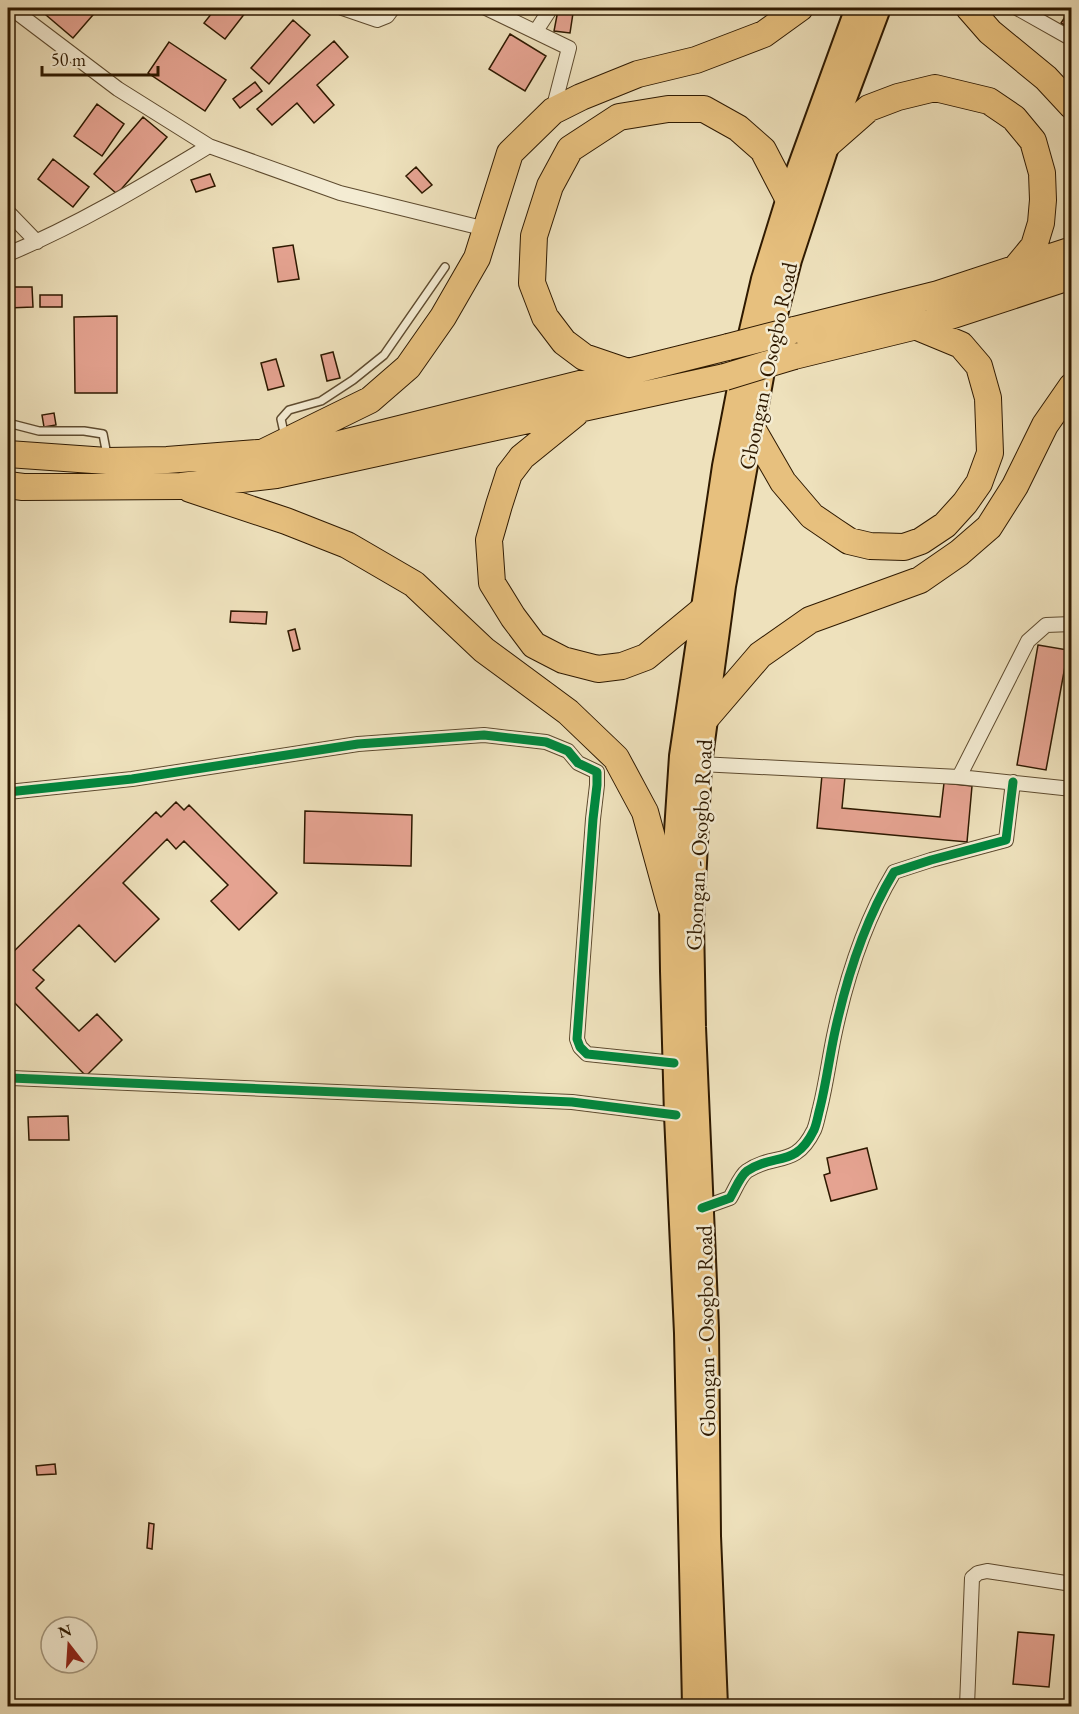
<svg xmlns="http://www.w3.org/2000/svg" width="1079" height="1714" viewBox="0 0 1079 1714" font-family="'EB Garamond',serif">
<rect width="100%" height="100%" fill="#eee1bc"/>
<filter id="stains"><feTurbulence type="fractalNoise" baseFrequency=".00333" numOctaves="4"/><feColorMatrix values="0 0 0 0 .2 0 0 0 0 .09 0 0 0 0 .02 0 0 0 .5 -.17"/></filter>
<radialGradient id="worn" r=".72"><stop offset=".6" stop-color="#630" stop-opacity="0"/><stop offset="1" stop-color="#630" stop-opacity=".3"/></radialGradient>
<!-- building -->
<path fill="#e5a391" stroke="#2e1900" stroke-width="1.5" d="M53 8H99L73 38 46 15Z
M216 8H249L225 39 204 23Z
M1071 8H1072V30L1061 23Z
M558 10 573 13 570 33 554 31Z
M293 20 310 35 269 84 251 68Z
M510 34 546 56 525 91 489 69Z
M334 41 348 57 317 85 334 105 314 123 297 103 272 125 257 109Z
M169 42 226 80 205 111 148 73Z
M255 82 262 91 240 108 233 99Z
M97 104 124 124 102 156 74 136Z
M143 117 167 137 117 194 94 174Z
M53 159 89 187 73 207 38 179Z
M416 167 432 185 422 193 406 176Z
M210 174 215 186 196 192 191 180Z
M293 245 299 279 278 282 273 248Z
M8 287H32L33 307 8 308Z
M40 295H62V307H40Z
M117 316V393H75L74 317Z
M333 352 340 378 327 381 321 355Z
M276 359 284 386 268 390 261 363Z
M54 413 56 425 44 427 42 415Z
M231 611 267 612 266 624 230 622Z
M295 629 300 649 293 651 288 631Z
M1038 645 1068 650 1046 770 1017 765Z
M822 775 845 777 842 808 940 817 944 783 972 786 967 842 817 828Z
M176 802 184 810 189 805 277 893 239 930 211 901 228 885 184 841 176 849 167 839 123 883 159 919 115 962 79 925 33 970 44 980 36 988 79 1031 97 1014 122 1040 86 1076 8 996V968L11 965 8 962V957L156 812 161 817Z
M305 811 412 815 411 866 304 863Z
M68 1116 69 1140H29L28 1117Z
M867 1148 877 1189 831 1201 824 1175 830 1173 827 1158Z
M55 1464 56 1474 37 1475 36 1466Z
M149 1523 154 1524 152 1549 147 1548Z
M1018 1632 1054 1635 1049 1687 1013 1684Z"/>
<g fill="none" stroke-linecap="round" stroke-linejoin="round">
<defs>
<path id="lane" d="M8 423 39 431H84L103 434 107 455
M285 437 281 419 289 410 321 401 353 380 384 355 445 267"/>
<path id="street" d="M11 8 118 89 209 146 340 193 486 229
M342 8 377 20 387 16 393 8
M486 8 569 48 553 110
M1017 8 1072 39
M536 31 551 8
M8 212 37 242
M8 254C78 225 144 185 209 146
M700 764 959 777 1072 789
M959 777 1028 641 1046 625 1072 624
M8 792 132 779 358 744 484 735 546 742 568 751 578 763 597 772V785L593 819 577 1039 580 1047 587 1054 674 1063
M11 1078 572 1102 676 1115
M702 1208 730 1198C735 1190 740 1176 747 1171 775 1152 795 1169 814 1130 817 1123 818 1115 820 1108 826 1084 829 1060 834 1036 846 979 864 922 894 872L931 860 1006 840 1013 782
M967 1706 972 1578 978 1573 987 1571 1072 1584"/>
<path id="primary" d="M694 1706 686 1333 676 1115 672 971 671 907 681 756 724 466 746 352 763 279 788 198 857 8
M716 1706 709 1536 707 1328 694 1027 692 922 700 764 724 586 767 349 790 260 828 144 879 8"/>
<path id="highway" d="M969 8 990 32 1046 78 1072 106
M828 144 869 108 898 97 935 88 989 101 1014 118 1033 141 1042 173 1043 200 1041 223 1034 246 1015 269
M794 330 938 294 1072 250
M794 356 929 323 1072 276
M628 372 584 357 564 342 545 317 532 283 534 236 550 186 570 149 619 117 668 109H704L738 128 763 150 788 198
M575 414 522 457 509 474 499 505 489 540 492 583 513 617 534 645 563 660 598 669 622 666 646 657 704 609
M753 430 783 482 812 516 834 531 849 541 870 546 904 547 921 541 945 525 965 503 979 483 990 453 988 398 979 366 961 345 915 326
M262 453 370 400 408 367 443 317 477 258 510 153 553 111 581 97 638 74 696 60 764 34 800 8
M8 454 107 461 167 460 323 448 728 347
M8 485 23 487 181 486 276 475 725 377
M190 489 286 521 347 545 414 584 484 650 568 712 616 758 645 812 671 907
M706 718 760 655 810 620 920 580 959 553 989 527 1015 486 1045 425 1072 386"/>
</defs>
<!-- lane casing -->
<use href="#lane" stroke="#5e4b2f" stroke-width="10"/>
<!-- street casing -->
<use href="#street" stroke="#5e4b2f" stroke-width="16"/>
<!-- primary casing -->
<use href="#primary" stroke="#2e1900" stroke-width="26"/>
<!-- highway casing -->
<use href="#highway" stroke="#2e1900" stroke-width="28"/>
<!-- lane -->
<use href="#lane" stroke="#f4ecd3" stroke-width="7"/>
<!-- street -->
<use href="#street" stroke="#f4ecd3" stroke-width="14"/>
<!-- primary -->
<use href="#primary" stroke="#e7c07e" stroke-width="22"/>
<!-- highway -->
<use href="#highway" stroke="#e7c07e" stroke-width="26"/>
<defs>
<path id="highway-bridge" d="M728 347 794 330
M725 377 794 356"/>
</defs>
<!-- highway-bridge casing -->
<use href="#highway-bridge" stroke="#2e1900" stroke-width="28" stroke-linecap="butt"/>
<!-- highway-bridge -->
<use href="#highway-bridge" stroke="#e7c07e" stroke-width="26"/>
<defs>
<path id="cycleway" d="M8 792 132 779 358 744 484 735 546 742 568 751 578 763 597 772V785L593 819 577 1039 580 1047 587 1054 674 1063
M11 1078 572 1102 676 1115
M702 1208 730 1198C735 1190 740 1176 747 1171 775 1152 795 1169 814 1130 817 1123 818 1115 820 1108 826 1084 829 1060 834 1036 846 979 864 922 894 872L931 860 1006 840 1013 782"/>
</defs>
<!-- cycleway casing -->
<use href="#cycleway" stroke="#f4ecd3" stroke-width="13"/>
<!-- cycleway -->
<use href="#cycleway" stroke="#00873e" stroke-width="9"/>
</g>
<g text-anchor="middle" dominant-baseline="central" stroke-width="5" stroke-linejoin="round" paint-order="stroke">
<!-- street labels -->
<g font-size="22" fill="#2e1900" stroke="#f4ecd3">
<text transform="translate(768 366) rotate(-78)">Gbongan - Osogbo Road</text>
<text transform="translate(699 845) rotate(-87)">Gbongan - Osogbo Road</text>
<text transform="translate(706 1331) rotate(-91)">Gbongan - Osogbo Road</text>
</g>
</g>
<!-- margin -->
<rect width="1079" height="1714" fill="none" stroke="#eee1bc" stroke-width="30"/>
<rect x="9" y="9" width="1061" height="1696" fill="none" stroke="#2e1900" stroke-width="3"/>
<rect x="15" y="15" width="1049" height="1684" fill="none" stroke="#2e1900" stroke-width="1.5"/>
<!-- north arrow -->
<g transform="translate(69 1645) rotate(343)"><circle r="28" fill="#f4ecd3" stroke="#a5987f" stroke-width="1.5"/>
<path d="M0-4.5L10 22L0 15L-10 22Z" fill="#8f2418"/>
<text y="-9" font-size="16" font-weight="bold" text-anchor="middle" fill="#2e1900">N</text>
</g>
<!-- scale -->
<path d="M42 66v9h116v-9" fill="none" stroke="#2e1900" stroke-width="3"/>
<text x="51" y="66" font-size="18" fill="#2e1900" stroke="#f4ecd3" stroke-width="4.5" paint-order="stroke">50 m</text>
<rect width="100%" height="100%" filter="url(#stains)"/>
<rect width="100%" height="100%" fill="url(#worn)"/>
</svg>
